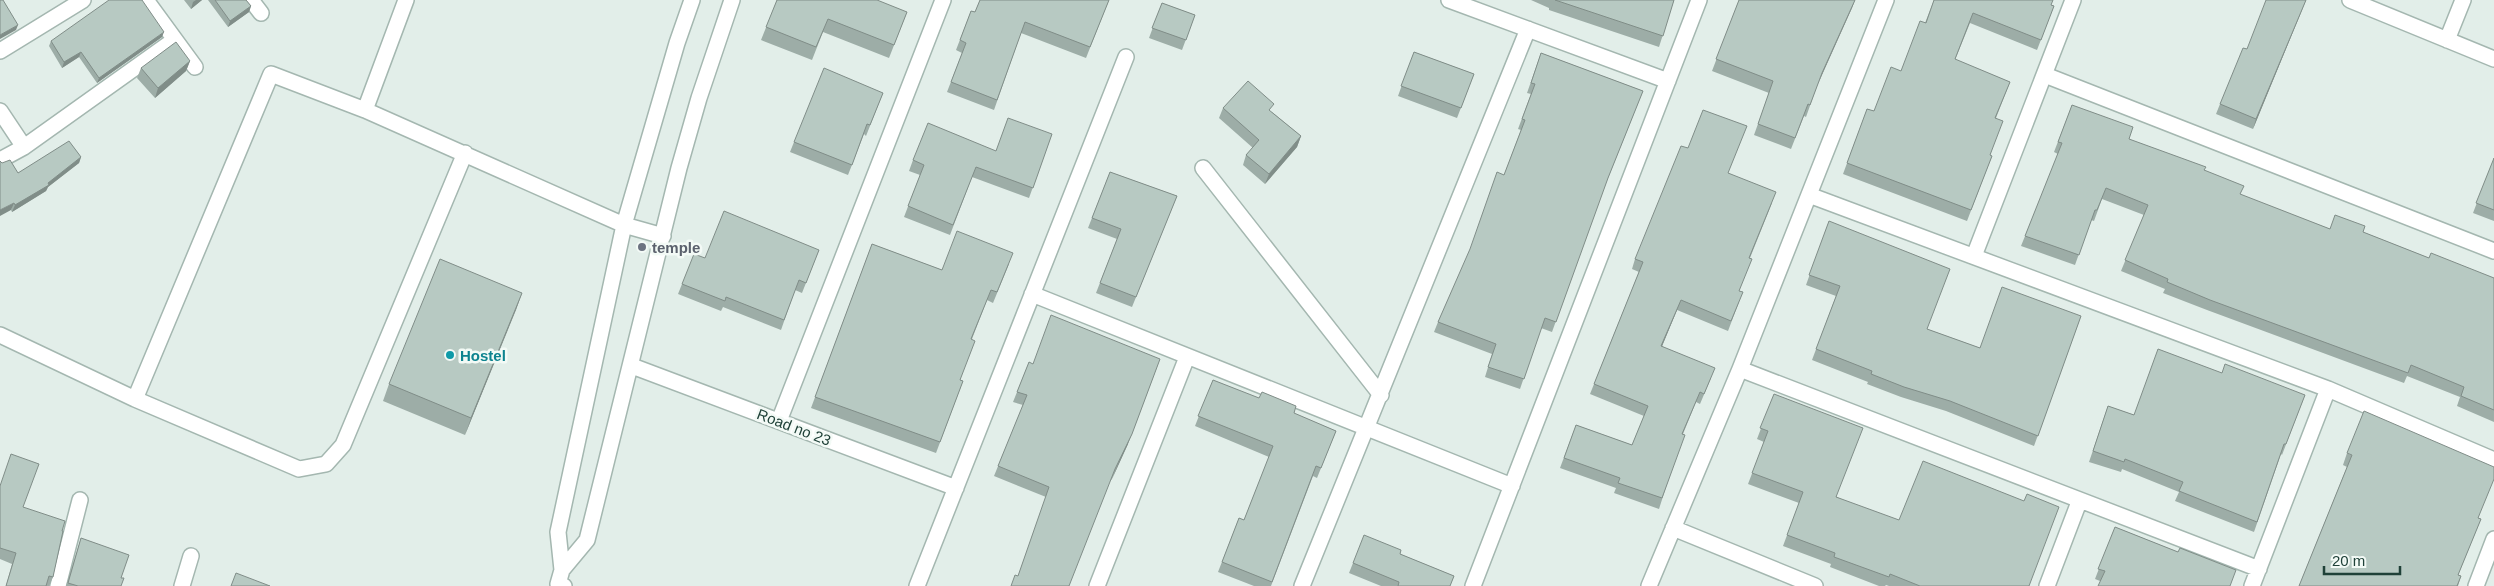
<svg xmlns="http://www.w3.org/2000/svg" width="2494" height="586" viewBox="0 0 2494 586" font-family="Helvetica,sans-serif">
<rect width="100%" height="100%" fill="#e2eee9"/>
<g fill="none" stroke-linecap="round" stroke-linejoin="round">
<defs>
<path id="minor" d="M146 0 195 67
M251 0 261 13
M1449 0 1668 81
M2350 0 2494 59
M2447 40 2463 0
M0 51 83 0
M2045 75 2494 251
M365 110 406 0
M0 111 24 147 174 40
M0 160 24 147
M1203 168 1381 395
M1809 195 2328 389 2494 460
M1974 256 2073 0
M1032 294 1512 486
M0 335 135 399 299 469 326 464 343 445 465 153
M632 366 956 488
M1740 369 2259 569
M135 399 271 74 365 110 624 225 663 236
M779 421 943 0
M1673 528 1815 586
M562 570 558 532 624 225 677 43 692 0
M58 586 80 500
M182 586 191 556
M564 586 558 584 562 570 587 540 679 168 699 98 732 0
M917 586 1126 57
M1097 586 1187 357
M1302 586 1528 29
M1473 586 1699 0
M1649 586 1740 369 1886 0
M2047 586 2079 502
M2252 586 2328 389
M2476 586 2494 539"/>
</defs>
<!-- minor casing -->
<use href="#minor" stroke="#a4b7b0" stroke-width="18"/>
<!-- minor -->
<use href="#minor" stroke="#fff" stroke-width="15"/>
</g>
<!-- wall -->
<path fill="#9dada7" d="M184 0H202L191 9Z
M208 0H246L251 6 249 12 228 27Z
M777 0 907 12 889 58 823 32 812 60 761 40Z
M980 0H1109L1086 58 1021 33 994 110 947 92 962 53 956 50 971 11 975 12Z
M1531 0H1674L1659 47 1549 10V8Z
M1739 0H1855L1818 83 1806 117 1804 116 1791 149 1754 135 1769 93 1712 71Z
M1934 0 2052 5 2054 6 2037 50 1970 23 1955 60 2010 82 1996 118 1990 155 1992 156 1967 221 1843 174 1867 109 1874 111 1901 71 1925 23Z
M2306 0 2253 129 2216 114 2220 104 2247 49Z
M1162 3 1195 15 1182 50 1149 38Z
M162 37 97 83 79 57 62 68 49 46 51 41Z
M1414 52 1474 74 1457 118 1398 96Z
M1541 53 1643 91 1604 188 1552 332 1541 328 1520 389 1485 377 1492 354 1434 332 1438 322 1504 175 1521 130 1518 129 1531 94 1527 93Z
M190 61 186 71 155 98 137 78 141 68Z
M883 93 866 136 864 134 848 175 790 152 794 142Z
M2072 105 2129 140 2204 170 2241 195 2330 229 2363 232 2429 258 2494 278V422L2457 406 2460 397 2407 376 2404 383 2207 310 2163 293 2165 289 2121 271 2144 215 2102 199 2094 221 2091 220 2075 265 2021 246 2058 154 2054 152Z
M1223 108 1272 112 1301 136 1297 147 1265 184 1243 165 1246 155 1253 148 1219 118Z
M1052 134 1029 198 972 177 950 235 904 217 920 175 909 171 913 160 996 151Z
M81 157 79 163 48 187 46 191 12 212 11 210 18 173Z
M2494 158V221L2473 213Z
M1110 172 1177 196 1132 307 1096 293 1117 239 1088 228Z
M1729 173 1772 203 1750 258 1739 291V302L1728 331 1677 310 1662 346 1711 378 1700 404 1696 402 1683 434 1659 509 1614 493 1616 488 1560 468 1576 425 1632 445 1644 416 1590 394 1639 272 1632 269 1635 259Z
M1829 221 1927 329 1980 348 2081 316 2034 446 1946 411 1901 397 1867 384 1868 382 1812 360 1836 296 1806 285Z
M872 244 942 270 1009 264 993 303 987 300 972 339 960 380 963 381 936 453 811 408Z
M819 250 802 293 795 290 781 330 723 307 721 311 678 294 682 284 705 258Z
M522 293 465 435 383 401 389 384Z
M1029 362 1128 444 1112 479 1018 576 1046 497 994 476 1023 405 1013 402Z
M2222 373 2305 395 2282 455 2281 454 2254 532 2175 501 2179 492 2122 469 2121 472 2089 462 2108 406 2134 415Z
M1213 380 1336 431 1317 478 1313 476 1271 586H1254L1218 572 1239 518 1244 520 1269 457 1195 426Z
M1774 394 1837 497 2029 586H1889L1886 585 1885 586H1879L1830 567 1831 564 1783 546 1799 503 1748 484 1764 442 1757 439Z
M2347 453 2481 519 2458 575 2461 576 2458 586H2299L2347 467 2343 465Z
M0 485 23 507 62 531 53 577 49 586H6L12 564 0 559Z
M2115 527 2178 552 2236 570 2100 581 2095 579Z
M81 538 121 578V586H66Z
M1400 554 1454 576 1450 586H1381L1349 573 1353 563Z"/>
<!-- shaded-wall -->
<path fill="#808d88" d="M196 0H202L191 9 193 2Z
M1855 0 1852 8 1818 84 1822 73Z
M2306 0 2302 10 2253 129 2256 119Z
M251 6 249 12 228 27 230 21Z
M18 25 16 30 0 39V35Z
M164 32 162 37 97 83 99 78Z
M81 52 79 57 62 68 64 62Z
M190 61 186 71 155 98 158 88Z
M1301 136 1297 147 1265 184 1269 174Z
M81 157 79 163 48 187 46 191 12 212 15 205 48 183Z
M14 203 11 210 0 216V210Z
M522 293 516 310 465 435 471 418Z
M1681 300 1677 310 1658 356 1661 346Z
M1160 359 1128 444 1112 479Z"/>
<!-- building -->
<path fill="#b7c9c2" stroke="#808d88" d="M0 0H3L18 25 0 35Z
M109 0H142L164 32 99 78 81 52 64 62 51 41Z
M215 0H246L251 6 230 21Z
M777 0H877L907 12 894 45 828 19 816 47 766 27Z
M980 0H1109L1090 47 1025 22 997 100 951 82 966 43 960 40 971 11 975 12Z
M1555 0H1674L1663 36Z
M1739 0H1855L1822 73 1810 105 1808 104 1795 138 1758 124 1773 81 1716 59Z
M1934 0H2053L2051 5 2054 6 2041 40 1973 13 1955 59 2010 82 1995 118 2003 121 1990 155 1992 156 1971 210 1847 163 1867 109 1874 111 1891 67 1901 71 1920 21 1926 23Z
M2266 0H2306L2256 119 2220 104 2243 48 2247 49Z
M1162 3 1195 15 1186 40 1152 28Z
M176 42 190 61 158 88 141 68Z
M1414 52 1474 74 1461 108 1401 86Z
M1541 53 1643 91 1608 178 1556 322 1545 318 1524 379 1488 367 1496 344 1438 322 1470 249 1497 172 1504 175 1525 120 1522 119 1535 84 1531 83Z
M824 68 883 93 870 125 867 124 852 165 794 142Z
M1248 81 1274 104 1269 110 1301 136 1269 174 1246 155 1259 140 1223 108Z
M2072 105 2133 127 2129 139 2206 167 2204 170 2244 186 2240 194 2330 229 2335 215 2365 226 2363 232 2429 258 2431 253 2494 278V410L2461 396 2464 387 2411 365 2408 373 2210 300 2167 282 2168 279 2125 260 2148 205 2106 188 2097 210H2095L2079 255 2025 236 2062 143 2058 142Z
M1703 110 1747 126 1728 173 1776 192 1749 258 1752 259 1739 291 1743 292 1731 321 1681 300 1661 346 1715 368 1704 394 1700 392 1682 434 1685 435 1662 498 1618 483 1620 478 1564 458 1576 425 1632 445 1648 406 1594 384 1643 262 1635 259 1681 146 1688 148Z
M1008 118 1052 134 1033 188 976 167 953 225 908 206 924 165 913 160 928 123 996 151Z
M69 141 81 157 48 183 49 185 15 205 14 203 0 210V161L2 163 10 160 18 173Z
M2494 158V210L2476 203Z
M1110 172 1177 196 1136 297 1100 283 1121 229 1092 218Z
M724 211 819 250 806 283 799 280 784 320 726 297 725 301 682 284 694 254 705 258Z
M1829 221 1950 269 1927 329 1980 348 2002 287 2081 316 2038 436 1950 401 1904 387 1871 374 1872 371 1816 349 1840 286 1809 275Z
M957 231 1013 253 997 292 991 290 971 339 975 341 960 380 963 381 940 442 815 397 872 244 942 270Z
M440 259 522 293 471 418 389 384Z
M1051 315 1160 359 1132 434 1115 469 1069 586H1011L1015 575 1018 576 1049 487 998 466 1027 395 1017 392 1029 362 1033 364Z
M2158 349 2222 373 2225 364 2305 395 2286 444H2284L2257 522 2179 491 2183 482 2125 459 2124 462 2093 451 2108 406 2134 415Z
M1213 380 1259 398 1262 392 1296 406 1294 413 1336 431 1321 468 1316 466 1272 582 1222 562 1239 518 1244 520 1273 446 1198 416Z
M1774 394 1863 428 1836 497 1899 520 1923 461 2024 501 2027 494 2059 507 2029 586H1920L1890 574 1889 577 1834 557 1835 553 1787 535 1803 492 1752 473 1768 431 1760 428Z
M2364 411 2494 467V479L2478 518 2481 519 2458 575 2461 576 2457 586H2299L2352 455 2347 453Z
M11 454 39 464 23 507 65 521 62 531H63L53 577 49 576 46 586H6L16 553 0 548V486Z
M2115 527 2178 552 2180 548 2236 570 2230 586H2098L2105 571 2098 569Z
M1364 535 1401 550 1400 554 1454 576 1450 586H1398L1399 582 1353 563Z
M81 538 129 555 121 578H124L121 586H78L68 583Z
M236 573 270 586H231Z"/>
<!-- markers -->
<circle fill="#6b7280" stroke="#f3faf6" stroke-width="2" cx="642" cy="247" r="5"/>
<circle fill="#0f9aa8" stroke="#f3faf6" stroke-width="2" cx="450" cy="355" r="5"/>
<g text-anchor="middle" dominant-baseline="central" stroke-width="5" stroke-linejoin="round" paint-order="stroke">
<!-- worship labels -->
<g font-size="15" font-weight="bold" fill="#5b616d" stroke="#f3faf6" text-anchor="start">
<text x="652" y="247">temple</text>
</g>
<!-- culture labels -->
<g font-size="15" font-weight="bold" fill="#0d838f" stroke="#f3faf6" text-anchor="start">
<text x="460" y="355">Hostel</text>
</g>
<!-- street labels -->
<g font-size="15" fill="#1f4138" stroke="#f3faf6">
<text transform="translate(794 427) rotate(21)">Road no 23</text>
</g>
</g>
<!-- scale -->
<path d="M2324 566v8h76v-8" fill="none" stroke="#1f4138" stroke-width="2.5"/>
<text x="2332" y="566" font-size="15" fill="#1f4138" stroke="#f3faf6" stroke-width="4" paint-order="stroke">20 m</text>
</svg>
